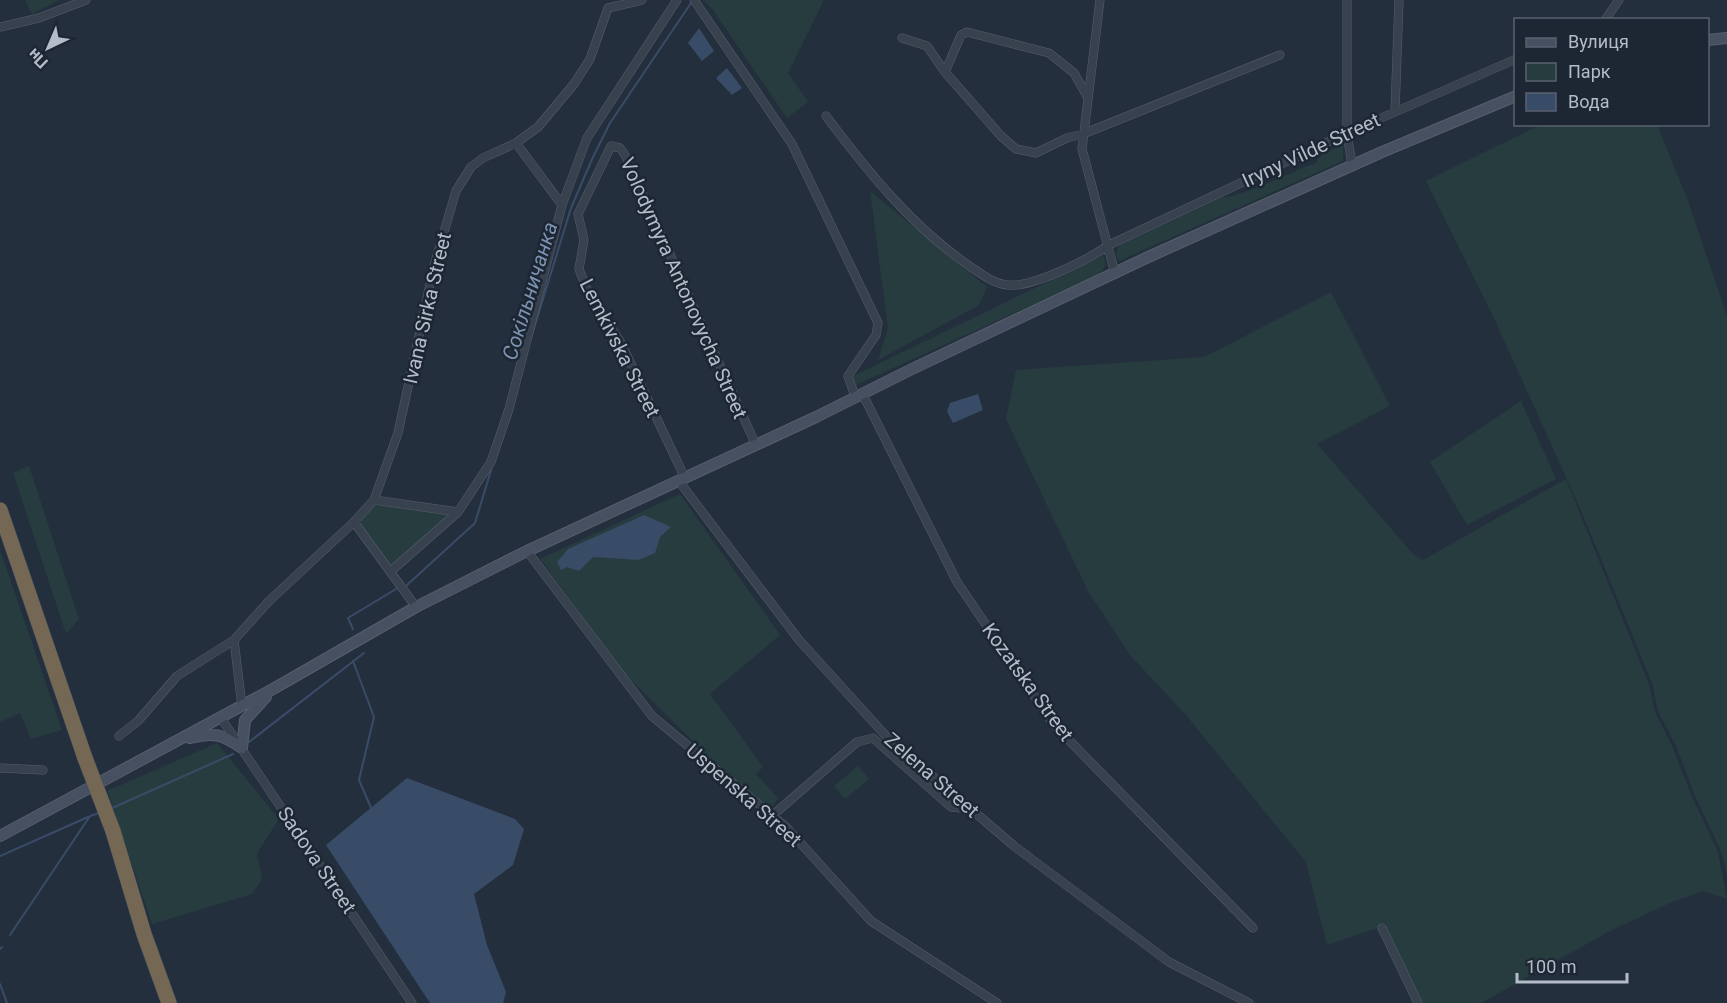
<svg xmlns="http://www.w3.org/2000/svg" width="1727" height="1003" viewBox="0 0 1727 1003" font-family="Roboto,sans-serif">
<rect width="100%" height="100%" fill="#242f3e"/>
<!-- green -->
<path fill="#263c3f" d="M25 0H59L32 14Z
M703 0H824L788 73 808 102 787 118 713 10Z
M1542 124 1657 125 1687 198 1727 316V875L1721 851 1695 796 1676 746 1658 711 1652 683 1580 508 1492 314 1426 181Z
M1343 145V161L1119 261 1116 255 1118 246 1220 198C1255 193 1283 174 1316 163L1321 154Z
M870 191 987 287 979 305 878 360 888 328Z
M1103 255 1106 264 1100 274 856 385 853 376Z
M1331 292 1390 406 1317 444 1415 556 1423 560 1566 479 1649 684 1655 712 1673 748 1692 797 1718 852 1727 899 1703 891 1672 902 1610 931 1481 1003H1419L1383 926 1327 945 1306 862 1185 714 1130 655 1088 591 1006 419 1016 370 1204 357Z
M1521 401 1556 479 1467 525 1430 462Z
M29 466 79 619 66 634 13 473Z
M680 494 780 635 710 694 763 767 756 774 778 798 773 806 766 805 708 756 624 673 540 559Z
M382 502 450 512 453 516 393 567 387 564 361 527V518L373 504Z
M0 550 62 730 31 739 20 713 0 722Z
M217 743 279 819 257 853 262 879 252 894 152 924 107 791Z
M858 766 869 779 845 799 834 786Z"/>
<!-- water -->
<path fill="#394c67" d="M699 28 714 51 702 61 688 43Z
M727 68 742 88 732 95 716 78Z
M978 394 983 410 953 423 947 411 950 403Z
M644 515 671 527 660 537 655 553 639 560 593 557 579 571 567 567 561 570 557 562 568 549Z
M407 778 515 819 524 829 513 865 474 894 487 945 506 992 503 1003H430L326 845Z"/>
<g fill="none" stroke-linecap="round" stroke-linejoin="round">
<!-- stream -->
<path stroke="#394c67" stroke-width="2" d="M531 338 571 208 593 157 610 123 691 3
M407 585 475 523 492 467
M353 629 348 618 396 589
M353 661 374 717 359 780 372 810
M249 742 364 653
M110 809 233 754
M0 856 88 817
M10 935 90 816 99 813
M0 949 2 947
M0 984 7 1003"/>
<defs>
<path id="street" d="M694 0 792 144 878 323 876 335 848 376 855 396
M1100 0 1082 149 1115 273
M1347 0V133L1352 165
M1605 20 1619 0
M0 27 39 18 86 0
M902 38 927 46 945 72 1001 136 1016 149 1036 153 1067 138 1083 134 1280 55
M945 72 961 35 967 32 1049 53 1074 73 1087 96
M1395 111 1399 0
M826 116C869 173 912 227 971 267 983 275 994 284 1008 285 1032 288 1089 259 1109 245L1347 133 1516 59
M516 143 562 205
M862 393 957 582 1054 725 1253 928
M684 476 621 343 588 292 579 269 584 240 578 214 611 146 620 148 625 155 755 443
M678 480 799 640 886 736 1014 846 1169 962 1249 1003
M374 500 458 512
M354 522 416 607
M527 551 652 716 786 827 871 921 997 1003
M391 571 458 512 491 462 509 409 562 205 587 138 677 0
M234 640 242 706
M221 718 412 1003
M119 736 138 721 177 676 234 640 269 601 354 522 374 500 398 433 434 266 456 191 471 167 483 158 516 143 538 127 574 84 590 59 608 8 642 0
M0 768 43 770
M773 815 857 742 873 738 951 807 971 809
M1382 928 1418 1003"/>
<path id="secondary" d="M1708 40 1727 38
M190 738C214 732 222 734 242 748
M242 748 245 720 266 697
M0 836 273 689 416 607 527 551 816 417 912 369 1146 258 1382 152 1516 96"/>
<path id="highway" d="M0 510 85 758
M113 831 144 934 169 1003"/>
</defs>
<!-- street casing -->
<use href="#street" stroke="#565f6c" stroke-width="9"/>
<!-- secondary casing -->
<use href="#secondary" stroke="#565f6c" stroke-width="12"/>
<!-- highway casing -->
<use href="#highway" stroke="#434c59" stroke-width="16"/>
<!-- street -->
<use href="#street" stroke="#38414e" stroke-width="8"/>
<!-- secondary -->
<use href="#secondary" stroke="#465061" stroke-width="10"/>
<!-- highway -->
<use href="#highway" stroke="#746855" stroke-width="15"/>
<defs>
<path id="highway-bridge" d="M85 758 113 831"/>
</defs>
<!-- highway-bridge casing -->
<use href="#highway-bridge" stroke="#434c59" stroke-width="16" stroke-linecap="butt"/>
<!-- highway-bridge -->
<use href="#highway-bridge" stroke="#746855" stroke-width="15"/>
</g>
<g text-anchor="middle" dominant-baseline="central" stroke-width="5" stroke-linejoin="round" paint-order="stroke">
<!-- street labels -->
<g font-size="20" fill="#b4bcc9" stroke="#1d2633">
<text transform="translate(1311 150) rotate(-25)">Iryny Vilde Street</text>
<text transform="translate(684 288) rotate(66)">Volodymyra Antonovycha Street</text>
<text transform="translate(427 308) rotate(-77)">Ivana Sirka Street</text>
<text transform="translate(620 348) rotate(63)">Lemkivska Street</text>
<text transform="translate(1028 682) rotate(54)">Kozatska Street</text>
<text transform="translate(932 775) rotate(41)">Zelena Street</text>
<text transform="translate(744 795) rotate(41)">Uspenska Street</text>
<text transform="translate(317 860) rotate(56)">Sadova Street</text>
</g>
<!-- water labels -->
<g font-size="21" font-style="italic" fill="#7c92b1" stroke="#1d2633">
<text transform="translate(530 291) rotate(-73)">Сокільничанка</text>
</g>
</g>
<!-- legend -->
<rect x="1514" y="18" width="195" height="108" fill="#1d2633" stroke="#59626f" stroke-width="1.5"/>
<rect x="1526" y="38" width="30" height="9" fill="#465061" stroke="#59626f" stroke-width="1.5"/>
<text x="1568" y="48" font-size="18" fill="#b4bcc9">Вулиця</text>
<rect x="1526" y="63" width="30" height="18" fill="#263c3f" stroke="#59626f" stroke-width="1.5"/>
<text x="1568" y="78" font-size="18" fill="#b4bcc9">Парк</text>
<rect x="1526" y="93" width="30" height="18" fill="#394c67" stroke="#59626f" stroke-width="1.5"/>
<text x="1568" y="108" font-size="18" fill="#b4bcc9">Вода</text>
<!-- north arrow -->
<g transform="translate(48 48) rotate(224)" stroke="#1d2633" stroke-width="4.5" paint-order="stroke">
<path d="M0-4.5L10 22L0 15L-10 22Z" fill="#b4bcc9"/>
<text y="-9" font-size="16" font-weight="bold" text-anchor="middle" fill="#b4bcc9">Пн</text>
</g>
<!-- scale -->
<path d="M1517 973v9h110v-9" fill="none" stroke="#b4bcc9" stroke-width="3"/>
<text x="1526" y="973" font-size="18" fill="#b4bcc9" stroke="#1d2633" stroke-width="4.5" paint-order="stroke">100 m</text>
</svg>
